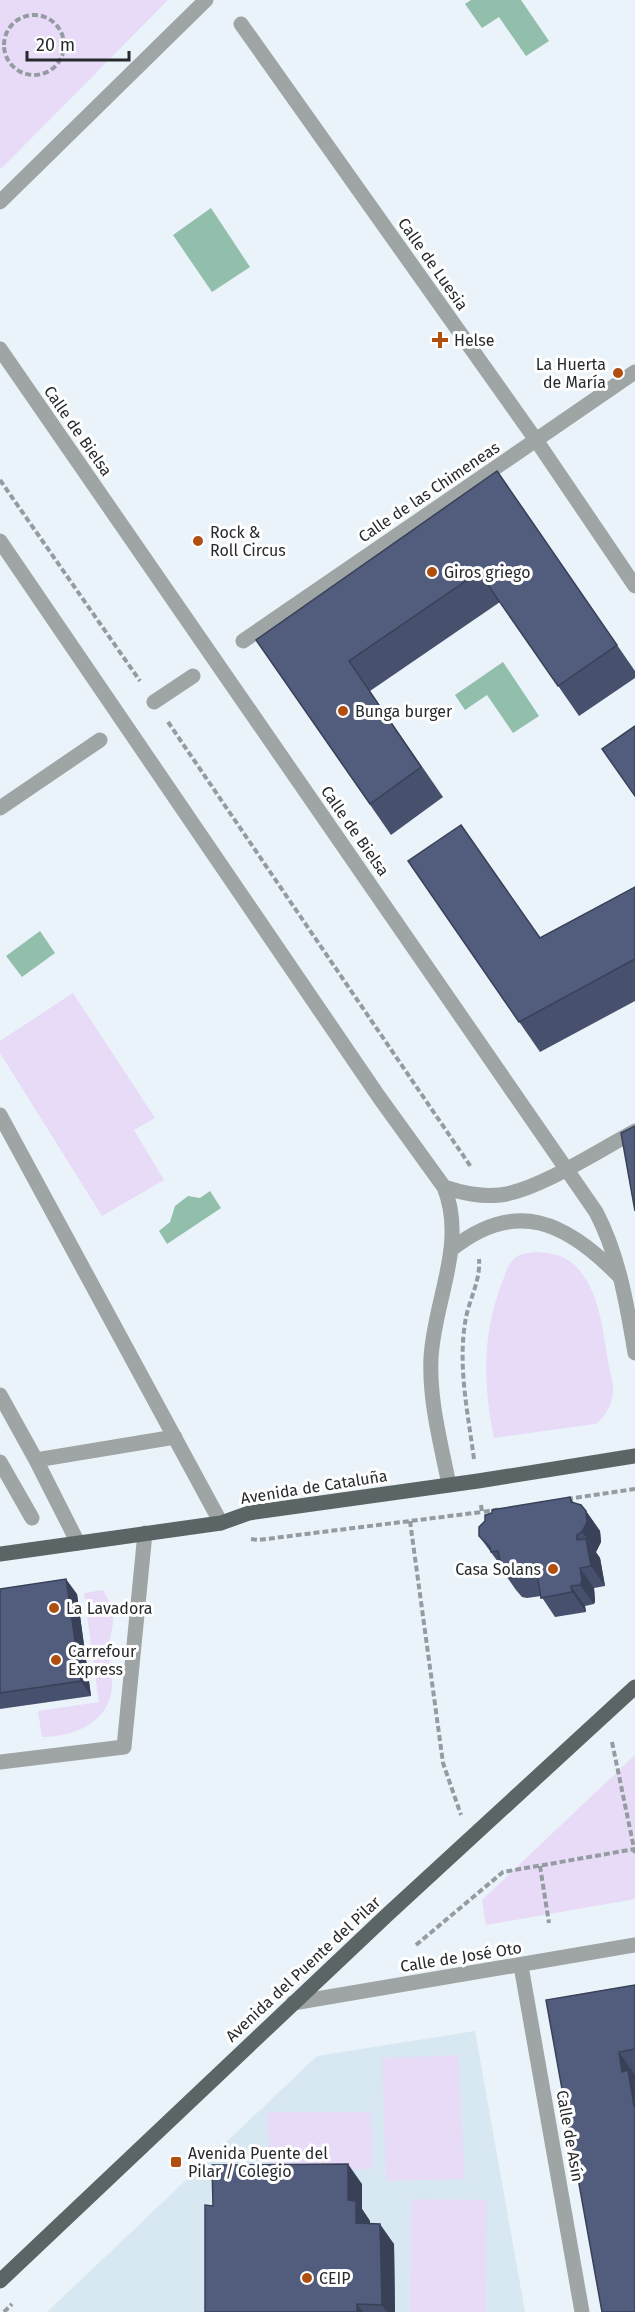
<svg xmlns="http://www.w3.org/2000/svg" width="635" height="2312" viewBox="0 0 635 2312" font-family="'Fira Sans',sans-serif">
<rect width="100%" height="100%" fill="#e9f3f9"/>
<!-- built -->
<path fill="#d7e8f3" d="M475 2031 525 2312H47L317 2056Z"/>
<!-- green -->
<path fill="#e7dbf8" d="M0 0H168L1 169 0 168Z
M73 993 155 1118 134 1130 164 1180 102 1216 0 1053V1041Z
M537 1252C547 1253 559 1254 568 1260 599 1282 602 1327 608 1361 609 1370 614 1383 613 1393 612 1404 605 1418 595 1424L494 1438C483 1385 482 1334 502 1283 505 1275 508 1263 515 1258 521 1253 529 1253 537 1252Z
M103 1590C121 1622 110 1621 109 1652 108 1663 113 1674 112 1685 111 1722 74 1737 42 1737L38 1711 99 1702 84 1593Z
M635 1755V1899L486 1925 482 1900Z
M458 2055 465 2179 386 2181 382 2058Z
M268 2112H371L373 2169 269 2171Z
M411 2199 487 2200 486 2312H410Z"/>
<!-- water -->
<path fill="#92beac" d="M471 0H521L549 41 526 56 499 17 482 28 465 4Z
M211 208 250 267 212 292 173 235Z
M503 662 539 716 513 733 487 695 465 710 455 695Z
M40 931 55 953 22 977 6 956Z
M210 1191 221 1208 167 1244 159 1231 170 1222 175 1206 188 1196 200 1198Z"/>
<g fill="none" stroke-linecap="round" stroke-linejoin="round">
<!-- path -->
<path stroke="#959ca1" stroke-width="4" stroke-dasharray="6 3" stroke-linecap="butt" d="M4 45a30 30 0 1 1 60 0a30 30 0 1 1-60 0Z
M0 480 140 681
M168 722 471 1167
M474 1459C468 1414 458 1368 465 1323 468 1301 481 1281 479 1259
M567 1499 635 1489
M481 1505 482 1512 501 1509
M410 1521 443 1763 461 1815
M251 1539 258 1540 482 1512
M612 1742 635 1853
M540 1866 549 1923
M416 1945 503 1872 635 1849
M4 2312 12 2304"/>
<!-- minor -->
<path stroke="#9fa4a4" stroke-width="15" d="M241 24 536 440 635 586
M0 202 206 0
M0 349 596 1212C619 1256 627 1305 635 1353
M0 541 379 1097 444 1187C467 1244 434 1300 431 1358 429 1401 441 1444 449 1485
M243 641 635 372
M154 702 193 676
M0 808 100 740
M0 1115 221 1523
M444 1187C463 1193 480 1197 500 1195 537 1191 600 1150 635 1131
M452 1249C516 1198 566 1222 618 1275
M0 1395 36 1460 78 1543
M36 1460 175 1437
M0 1462 32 1518
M0 1762 124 1747 145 1533
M521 1966 582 2312
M293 2003 635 1945"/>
<!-- major -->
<path stroke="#5c6566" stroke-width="15" d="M0 1554 221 1523 249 1513 478 1481 635 1456
M0 2281 387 1915 635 1687"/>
</g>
<!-- wall -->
<path fill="#47506c" d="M497 471 635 671V678L579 716 500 602 370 691 443 797 391 835 256 640Z
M408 861 540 938 635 887V1001L540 1052Z
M570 1497 574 1503 586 1511 600 1531 601 1542 596 1552 600 1558 605 1586 594 1588 595 1601 594 1604 585 1606 586 1612 555 1617 541 1596 527 1598 522 1597 516 1590 502 1570 501 1566 479 1536Z
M0 1589 77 1594 91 1696 0 1709Z
M635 1985V2312L546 2000Z
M362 2184V2209L370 2221V2224L394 2244 395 2312H205L213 2206Z"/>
<!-- shaded-wall -->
<path fill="#394158" d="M586 1511 600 1531 601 1542 596 1552 582 1532Z
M577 1535 588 1552 586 1539 600 1558 605 1586 591 1566 577 1540Z
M580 1568 594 1588 595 1601 594 1604 580 1585Z
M66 1579 77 1594 91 1696 81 1681Z
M571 1586 585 1606 586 1612 572 1592Z
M619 2052 635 2075V2108L622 2072Z
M348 2164 362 2184V2209L370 2221V2243L356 2223 348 2200Z
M380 2224 394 2244 395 2312H387L382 2305Z
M357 2304 363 2312H357Z"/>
<!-- building -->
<path fill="#525d7d" stroke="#394158" stroke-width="1.5" d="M497 471 617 645 558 686 479 572 349 661 421 767 370 804 256 640Z
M635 726V796L602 749Z
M461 825 540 938 635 887V959L519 1022 408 861Z
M635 1126V1211L621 1133Z
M570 1497 571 1502 581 1505 586 1511 587 1522 582 1532 577 1535V1540L586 1539 591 1566 580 1568 582 1581 580 1585 571 1586 572 1592 541 1598 537 1574 513 1578 508 1577 502 1570 498 1551 491 1552 490 1547 479 1536V1527L485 1521V1515L492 1513V1510Z
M66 1579 81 1681 0 1693V1589Z
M635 1985V2049L619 2052 622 2072 628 2070 634 2106H635V2312H602L546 2000Z
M348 2164V2200L356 2201V2223L380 2224 382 2305 357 2304V2312H205V2205L213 2206 212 2165Z"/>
<!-- markers -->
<g fill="#af4e0e" stroke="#fefefe" stroke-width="2">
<path d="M437 331h6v6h6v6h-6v6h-6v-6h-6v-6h6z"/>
<circle cx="618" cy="373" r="6"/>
<circle cx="198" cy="541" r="6"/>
<circle cx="432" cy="572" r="6"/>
<circle cx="343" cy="711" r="6"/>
<circle cx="553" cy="1569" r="6"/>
<circle cx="54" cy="1608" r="6"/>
<circle cx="56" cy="1660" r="6"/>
<rect x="170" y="2156" width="12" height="12" rx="3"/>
<circle cx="307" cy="2278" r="6"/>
</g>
<g text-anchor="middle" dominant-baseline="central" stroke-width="6" stroke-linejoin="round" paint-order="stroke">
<!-- street labels -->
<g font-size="16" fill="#272a2d" stroke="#fefefe">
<text transform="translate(433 264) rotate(55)">Calle de Luesia</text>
<text transform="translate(78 431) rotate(55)">Calle de Bielsa</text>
<text transform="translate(429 492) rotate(-34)">Calle de las Chimeneas</text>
<text transform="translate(355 831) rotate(55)">Calle de Bielsa</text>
<text transform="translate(314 1487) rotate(-9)">Avenida de Cataluña</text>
<text transform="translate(461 1957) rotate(-9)">Calle de José Oto</text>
<text transform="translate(303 1969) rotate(-43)">Avenida del Puente del Pilar</text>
<text transform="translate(570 2136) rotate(80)">Calle de Asín</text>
</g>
<!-- poi labels -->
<g font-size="16" fill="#272a2d" stroke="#fefefe" text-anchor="start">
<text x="454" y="340">Helse</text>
<text x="606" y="364" text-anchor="end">La Huerta<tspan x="606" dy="18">de María</tspan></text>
<text x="210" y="532">Rock &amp;<tspan x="210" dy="18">Roll Circus</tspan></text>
<text x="444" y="572">Giros griego</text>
<text x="355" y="711">Bunga burger</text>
<text x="541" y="1569" text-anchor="end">Casa Solans</text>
<text x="66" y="1608">La Lavadora</text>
<text x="68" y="1651">Carrefour<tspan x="68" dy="18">Express</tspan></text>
<text x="188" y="2153">Avenida Puente del<tspan x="188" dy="18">Pilar / Colegio</tspan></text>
<text x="319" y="2278">CEIP</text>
</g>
</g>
<!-- scale -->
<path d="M27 51v9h102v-9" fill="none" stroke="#272a2d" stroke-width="3"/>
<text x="36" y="51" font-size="18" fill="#272a2d" stroke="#fefefe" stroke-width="4.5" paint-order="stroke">20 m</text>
</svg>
